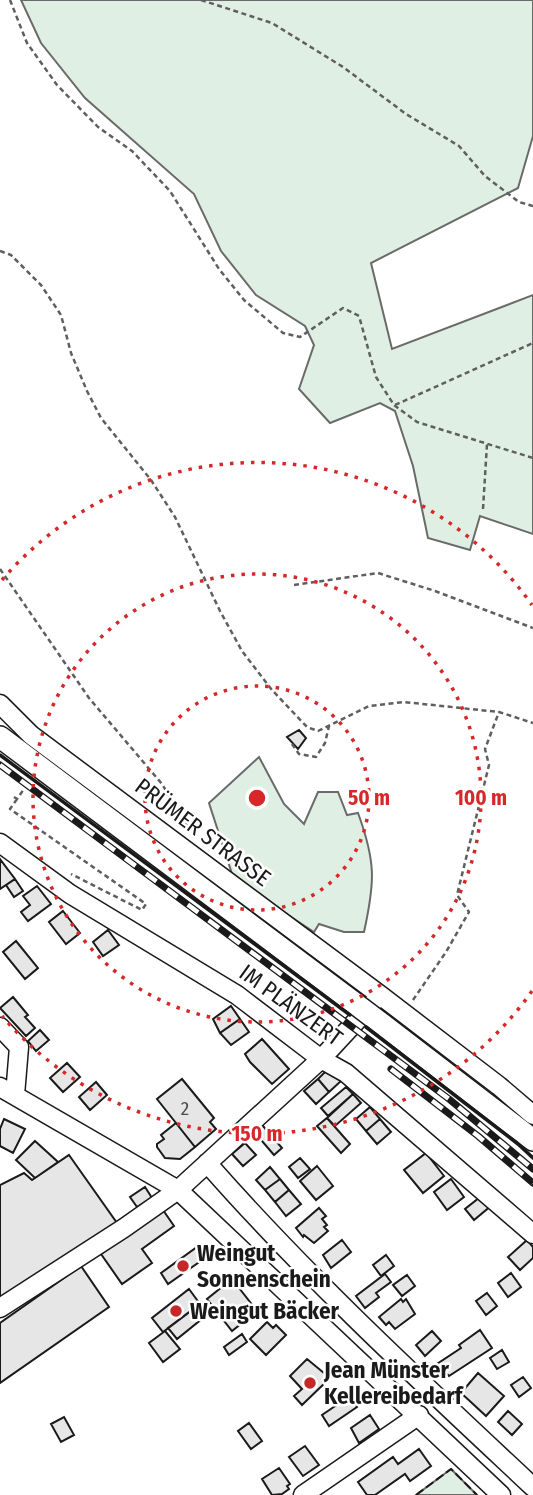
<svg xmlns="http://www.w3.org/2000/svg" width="533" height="1495" viewBox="0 0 533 1495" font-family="'Fira Sans Condensed',sans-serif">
<rect width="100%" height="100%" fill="#fff"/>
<!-- green -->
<path fill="#e0efe3" stroke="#6a6a6a" stroke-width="2" d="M21 0H533V136L518 188 371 263 392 349 533 295V534L480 516 470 550 428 538 413 466 395 411 380 403 330 423 299 389 314 345 305 326 256 295 221 251 194 194 85 98 41 43Z
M259 757 284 804 304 824 318 792H338L347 815 358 813C376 862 375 882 364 932H344L319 924 314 932 234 880 209 803Z
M451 1469 477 1495H416Z"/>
<!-- building -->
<path fill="#e6e6e6" stroke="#1a1a1a" stroke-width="2" d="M299 730 306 738 298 749 287 737Z
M0 859 15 879 0 889Z
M15 879 23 891 14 897 6 885Z
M37 886 51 904 28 921 21 912 30 905 23 896Z
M63 911 80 933 66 944 49 922Z
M108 930 119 945 103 956 93 942Z
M16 941 38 968 25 979 3 952Z
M13 997 28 1015 25 1017 35 1028 26 1036 0 1008Z
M231 1006 240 1019 220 1033 213 1019Z
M240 1019 249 1032 231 1045 220 1033Z
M40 1030 49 1040 36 1051 28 1041Z
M262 1039 289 1069 272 1084 250 1062 245 1054Z
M67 1063 80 1077 63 1092 50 1078Z
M329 1068 341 1081 329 1092 318 1079Z
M182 1079 214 1118 210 1122 216 1129 195 1147 157 1099Z
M318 1079 329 1092 316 1104 304 1091Z
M96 1082 107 1095 90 1110 79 1097Z
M346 1087 353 1094 328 1116 321 1108Z
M353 1094 361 1103 335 1126 327 1118Z
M370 1107 380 1119 366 1131 356 1119Z
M327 1118 350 1144 341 1153 317 1126Z
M4 1119 25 1129 13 1153 0 1146V1129Z
M380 1119 391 1132 377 1144 366 1131Z
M176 1123 195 1147 180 1159 165 1158 157 1147V1144L164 1139 161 1135Z
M263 1126 282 1148 274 1155 255 1133Z
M35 1141 58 1162 35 1178 16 1160Z
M245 1143 256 1155 243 1166 232 1154Z
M426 1153 444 1176 423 1193 404 1170Z
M69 1155 117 1223 0 1300V1185L24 1173 32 1180Z
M300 1158 310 1169 298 1178 289 1167Z
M317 1166 333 1186 316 1200 300 1181Z
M270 1167 280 1179 265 1190 256 1180Z
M280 1179 289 1190 275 1202 265 1190Z
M451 1179 464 1197 447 1210 434 1192Z
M145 1187 152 1198 137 1207 130 1197Z
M289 1190 301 1204 286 1216 275 1202Z
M484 1194 492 1205 474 1220 465 1209Z
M319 1208 326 1216 322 1219 327 1225 324 1227 328 1231 314 1243 304 1235 303 1237 296 1228Z
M163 1210 174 1226 142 1249 152 1263 122 1284 101 1254Z
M342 1240 351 1252 331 1268 323 1255Z
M527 1240 533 1247V1258L520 1270 508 1257Z
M197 1247 205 1258 168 1284 161 1273Z
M386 1255 394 1266 381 1276 373 1265Z
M81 1266 109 1307 0 1383V1323Z
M511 1273 521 1287 508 1297 498 1283Z
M385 1274 391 1282 376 1293 379 1297 365 1308 356 1296Z
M407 1275 415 1286 402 1296 393 1285Z
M232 1279 257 1311 232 1331 207 1299Z
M189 1289 200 1304 163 1332 152 1318Z
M487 1293 497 1306 486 1315 476 1301Z
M401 1299 403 1302 406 1299 415 1314 395 1329 389 1322 386 1325 379 1317Z
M200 1304 208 1314 177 1339 168 1328Z
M267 1322 273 1328 276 1325 286 1335 266 1355 250 1339Z
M480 1330 492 1348 449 1376 437 1364 461 1348 459 1345Z
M165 1331 180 1349 163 1362 149 1343Z
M432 1331 441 1341 425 1356 416 1345Z
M242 1334 247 1342 229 1355 224 1347Z
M502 1350 509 1362 497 1369 490 1358Z
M307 1359 330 1378 302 1405 294 1396 302 1389 290 1376Z
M478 1373 504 1396 486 1416 461 1393Z
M523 1377 531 1388 519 1397 511 1385Z
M350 1396 357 1407 329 1426 322 1415Z
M508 1411 522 1424 512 1435 498 1422Z
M370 1415 379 1429 359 1443 351 1428Z
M64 1417 74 1435 61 1442 51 1424Z
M249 1423 262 1441 251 1449 238 1431Z
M305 1446 319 1465 303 1476 289 1457Z
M419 1449 431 1466 410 1481 405 1474 375 1495H367L358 1482 393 1457 398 1464Z
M279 1468 290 1484 287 1486 289 1489 282 1494 272 1495 262 1479Z"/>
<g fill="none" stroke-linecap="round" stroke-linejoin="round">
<defs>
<path id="minor" d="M0 704 31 735 380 995 499 1086 533 1115
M0 843 70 894 237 995 321 1059 346 1073 533 1234
M0 1027 19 1047 15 1095
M0 1087 178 1190 501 1495
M207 1163C309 1279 421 1382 533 1487
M0 1308 124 1228 178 1190 321 1059 373 1003
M303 1495 419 1415"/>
<path id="major" d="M0 737 357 1005
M386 1027 533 1140"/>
</defs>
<!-- minor casing -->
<use href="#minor" stroke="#1a1a1a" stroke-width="21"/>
<!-- major casing -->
<use href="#major" stroke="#1a1a1a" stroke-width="24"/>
<!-- path -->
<path stroke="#5f5f5f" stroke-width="2.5" stroke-dasharray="5 3.5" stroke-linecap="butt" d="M10 0 27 43 57 85 98 127 132 151 170 191 219 269 244 300 283 333 300 337 343 308 359 316 376 377 394 405 417 422 533 458
M201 0 272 23 343 67 406 114 459 146 485 176 498 186 519 202 533 206
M0 251 11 255 41 285 61 315 71 353 87 391 101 418 151 480 175 517 220 611 242 651 272 690 307 727 318 731 369 706 404 702 499 712 533 723
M395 405 533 343
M483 509 487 444
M0 569 89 698 162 784 191 832
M294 585 378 573 435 591 533 628
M292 744 299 754 316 757 325 743 329 726
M14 797 17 799 24 789
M17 799 10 809 146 904 142 910 71 874
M413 1000 446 952 469 912 457 895 489 765 485 749 499 712"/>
<!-- minor -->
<use href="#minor" stroke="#fff" stroke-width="18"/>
<!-- major -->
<use href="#major" stroke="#fff" stroke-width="21"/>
<defs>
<path id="rail" d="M0 765 449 1099 533 1169
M391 1069 478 1136 533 1183"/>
</defs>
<!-- rail casing -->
<use href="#rail" stroke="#1a1a1a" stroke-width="7"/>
<!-- rail -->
<use href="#rail" stroke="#fff" stroke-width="4.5" stroke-dasharray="13" stroke-linecap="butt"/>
<defs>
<path id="major-bridge" d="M357 1005 386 1027"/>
</defs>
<!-- major-bridge casing -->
<use href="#major-bridge" stroke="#1a1a1a" stroke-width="24" stroke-linecap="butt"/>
<!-- major-bridge -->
<use href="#major-bridge" stroke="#fff" stroke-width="21"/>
<!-- fence -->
<path stroke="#1a1a1a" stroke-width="2" stroke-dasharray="9 3.5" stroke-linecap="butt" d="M416 1495 451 1469 477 1495"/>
<!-- wall -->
<path stroke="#1a1a1a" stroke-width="3.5" d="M0 755 350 1015
M366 1027 518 1144 533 1158"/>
</g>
<!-- distance rings -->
<g fill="none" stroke="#d62828" stroke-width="3.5" stroke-dasharray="3.5 7">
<circle cx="257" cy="798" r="112"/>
<circle cx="257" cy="798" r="224"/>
<path d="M532 991A336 336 0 0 1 2 1016M2 580A336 336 0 0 1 532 605"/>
</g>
<!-- markers -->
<g fill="#c62828" stroke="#fff" stroke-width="2.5">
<circle cx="183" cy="1266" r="7"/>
<circle cx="176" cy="1311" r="7"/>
<circle cx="310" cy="1383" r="7"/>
</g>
<g text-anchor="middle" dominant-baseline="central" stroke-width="5" stroke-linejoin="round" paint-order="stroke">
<!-- number labels -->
<g font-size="19" fill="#4d4d4d">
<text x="185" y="1108">2</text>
</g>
<!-- street labels -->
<g font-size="23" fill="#1a1a1a" stroke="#fff">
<text transform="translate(203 832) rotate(37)">PRÜMER STRASSE</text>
<text transform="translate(291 1005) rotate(36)">IM PLÄNZERT</text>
</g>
<!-- poi labels -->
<g font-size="23" font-weight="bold" fill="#1a1a1a" stroke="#fff" text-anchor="start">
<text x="197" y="1253">Weingut<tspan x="197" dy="26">Sonnenschein</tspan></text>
<text x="190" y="1311">Weingut Bäcker</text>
<text x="324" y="1370">Jean Münster<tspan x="324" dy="26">Kellereibedarf</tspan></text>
</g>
</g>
<circle cx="257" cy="798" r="10" fill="#d62828" stroke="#fff" stroke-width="3.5"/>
<g font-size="21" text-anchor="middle" font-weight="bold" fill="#d62828" stroke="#fff" stroke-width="5" stroke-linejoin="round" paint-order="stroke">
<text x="369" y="805">50 m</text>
<text x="481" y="805">100 m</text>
<text x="257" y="1141">150 m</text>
</g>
</svg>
